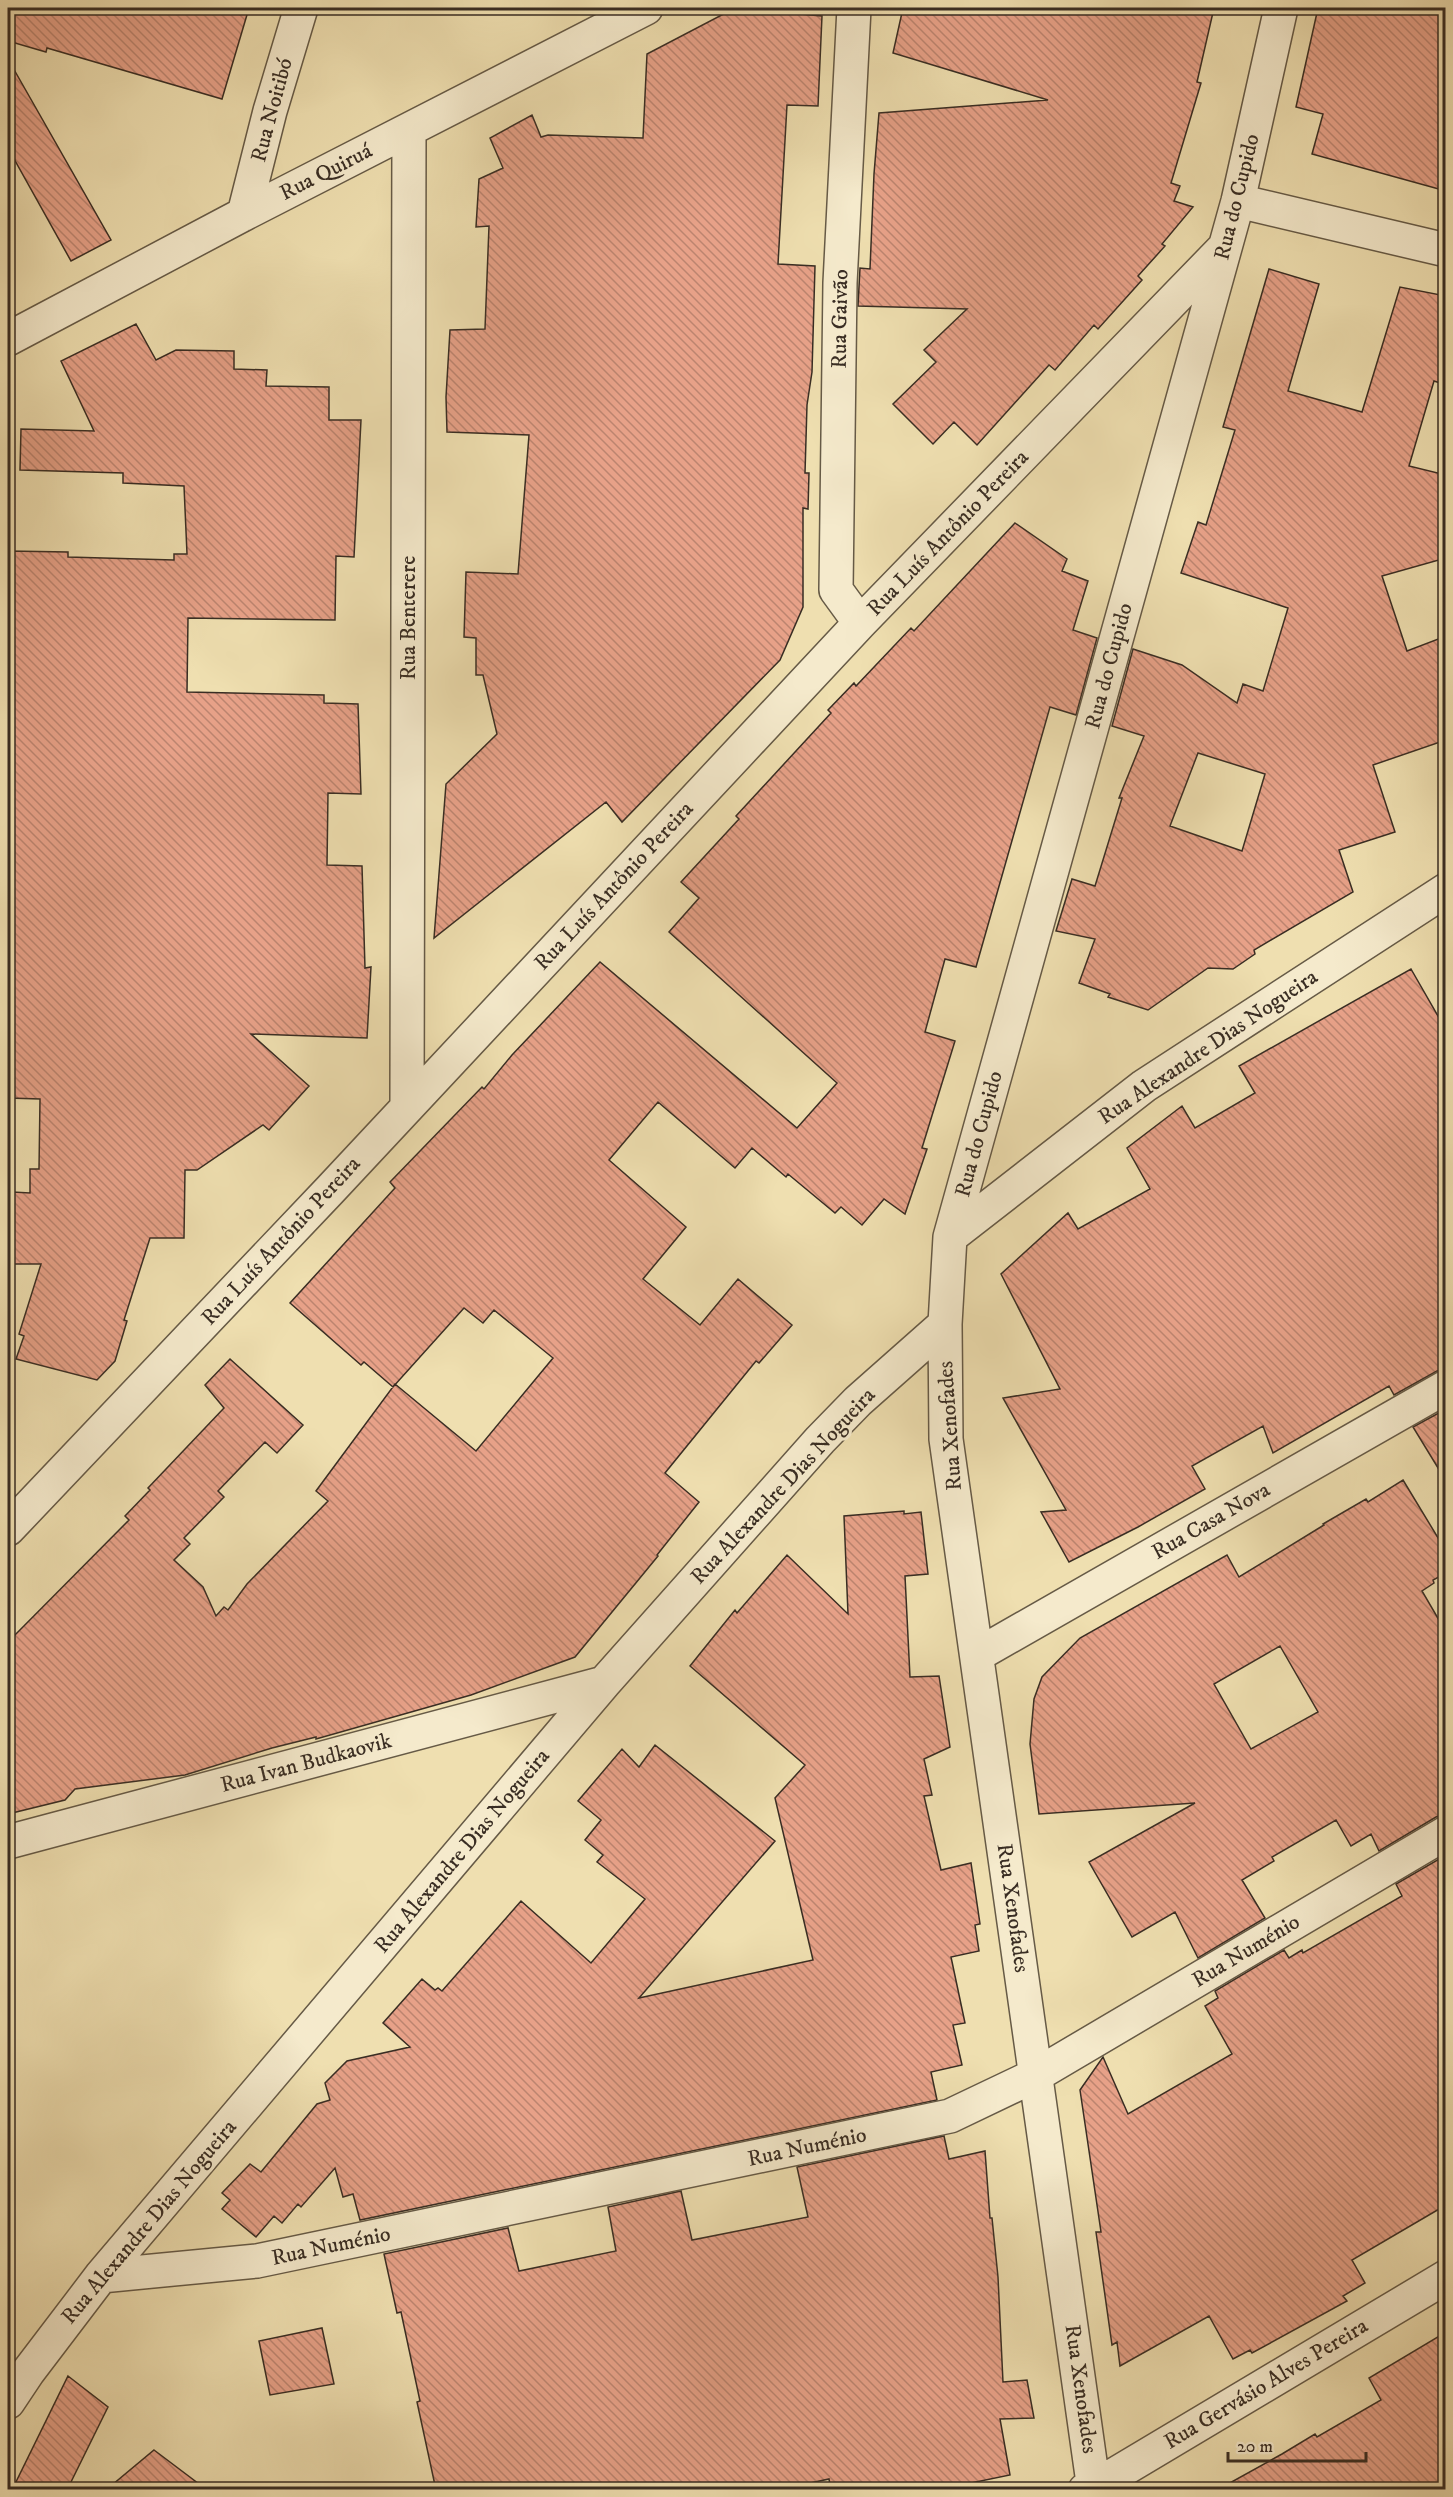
<svg xmlns="http://www.w3.org/2000/svg" width="1453" height="2497" viewBox="0 0 1453 2497" font-family="'IM FELL DW Pica',serif">
<defs>
<pattern id="building-back-hatch" width="6" height="6" patternUnits="userSpaceOnUse" patternTransform="scale(1.5)"><rect width="6" height="6" fill="#e7a188"/><path d="M-1 5l2 2M0 0l6 6M5-1l2 2" fill="none" stroke="#bc846f"/></pattern>
</defs>
<rect width="100%" height="100%" fill="#efdfb0"/>
<filter id="stains"><feTurbulence type="fractalNoise" baseFrequency=".00333" numOctaves="4"/><feColorMatrix values="0 0 0 0 .2 0 0 0 0 .09 0 0 0 0 .02 0 0 0 .5 -.17"/></filter>
<radialGradient id="worn" r=".72"><stop offset=".6" stop-color="#630" stop-opacity="0"/><stop offset="1" stop-color="#630" stop-opacity=".3"/></radialGradient>
<!-- building -->
<path fill="url(#building-back-hatch)" stroke="#392d23" stroke-width="1.5" fill-rule="evenodd" d="M8 8H249L222 99 47 48 46 52 8 41Z
M735 8H779L778 12 822 16 818 106 787 105 778 264 815 266 812 372 807 405 805 473H809L808 509 803 508V607L780 660 622 822 606 802 434 938 446 784 497 734 483 675H476V638L464 637 466 572 518 574 529 435 447 432 446 397 450 330 485 329 489 226 476 227 479 179 503 168 490 138 532 115 541 137 548 135 643 138 647 54Z
M903 8H1214L1197 82 1201 83 1171 183 1180 186 1174 201 1193 207 1162 244 1165 246 1138 276 1142 280 1098 329 1094 325 1055 370 1049 365 977 445 954 422 933 444 893 404 936 362 924 350 967 309 858 306 860 268 870 269 874 174 879 113 1048 100 893 53Z
M1318 8H1446V191L1312 154 1323 114 1296 107Z
M8 59 111 240 71 261 8 148Z
M1269 269 1319 284 1288 391 1362 412 1400 287 1446 296V385L1434 381 1409 466 1446 475V558L1382 576 1407 651 1446 636V740L1373 765 1395 832 1339 850 1353 892 1254 950 1255 954 1233 969 1208 968 1148 1010 1108 997 1110 994 1079 983 1095 939 1056 931 1072 879 1095 886 1122 798H1119L1144 736 1112 726 1133 649 1182 665 1237 703 1243 684 1263 691 1288 608 1181 573 1198 522 1206 525 1235 430 1223 427ZM1198 753 1265 774 1242 851 1170 826Z
M136 324 156 360 176 350 234 351V369L267 370 266 386 329 387V420H361L354 557 336 556 335 620 188 618 187 692 324 695V703L358 704 361 794 328 793 327 865 362 866 365 968 371 967 367 1038 251 1034 309 1086 269 1130 263 1125 197 1170H185L184 1238H150L124 1320 127 1321 115 1361 97 1380 16 1359 24 1336 19 1334 41 1264H12L13 1192 30 1193V1169H39L40 1099 8 1098V551L68 552V557L174 560V554H187L184 486 123 483V473L20 470 21 429 94 431 61 361Z
M1015 523 1067 559 1062 571 1088 581 1073 630 1097 638 1076 715 1050 707 976 967 945 959 925 1032 955 1041 922 1148 927 1149 905 1214 884 1199 862 1225 841 1207 835 1213 788 1174 786 1177 752 1148 735 1168 658 1102 609 1160 686 1227 643 1279 700 1325 738 1279 792 1325 759 1363 756 1361 665 1473 699 1502 657 1555 658 1556 575 1657 471 1695 316 1739V1737L272 1748 185 1775 75 1789 65 1800 8 1814V1642L129 1520 125 1516 150 1490 148 1488 224 1408 205 1385 230 1359 303 1425 277 1453 265 1442 218 1491 224 1497 184 1538 190 1544 174 1560 203 1587 216 1616 224 1607 228 1610 247 1584 328 1501 316 1491 395 1384 476 1451 553 1358 494 1310 483 1323 464 1308 393 1387 364 1362 361 1365 290 1303 395 1188 390 1182 482 1087 484 1089 512 1055 600 962 797 1128 837 1083 669 932 699 898 681 882 739 819 736 816 831 713 828 710 854 683 856 686 911 628 914 631Z
M1411 969 1446 1030V1368L1437 1371 1394 1395 1389 1386 1273 1453 1263 1426 1192 1466 1205 1489 1138 1527 1069 1562 1041 1512 1066 1510 1003 1398 1060 1389 1001 1274 1068 1213 1078 1229 1150 1189 1127 1148 1182 1106 1195 1128 1255 1093 1239 1066Z
M1446 1409V1481L1413 1427Z
M1403 1480 1446 1551V1573L1433 1580 1434 1583 1422 1591 1446 1632V1814L1436 1817 1379 1851 1371 1834 1351 1846 1336 1820 1272 1857 1274 1861 1242 1880 1265 1918 1198 1958 1175 1912 1132 1937 1089 1862 1195 1803 1039 1814 1030 1744 1034 1699 1042 1677 1080 1638 1227 1555 1239 1577 1324 1525 1323 1524 1366 1499 1368 1502ZM1280 1646 1318 1712 1251 1749 1214 1684Z
M904 1511V1514L921 1512 928 1574 905 1576 910 1677 939 1676 950 1747 924 1759 932 1795 924 1796 941 1870 971 1863 980 1924 975 1925 979 1951 951 1957 965 2023 953 2025 962 2065 931 2072 937 2100 360 2220 353 2194 343 2197 335 2168 301 2207 298 2204 282 2223 274 2216 256 2237 222 2209 230 2200 222 2193 250 2164 261 2172 317 2104 330 2100 325 2083 347 2061 410 2047 383 2023 422 1979 435 1990 438 1988 442 1991 521 1901 591 1963 645 1899 597 1862 603 1855 585 1840 601 1820 578 1801 622 1749 639 1767 655 1745 775 1841 639 1998 813 1960 775 1798 805 1765 690 1666 735 1610 737 1613 787 1555 848 1614 844 1516Z
M1446 1855V2205L1352 2260 1365 2283 1343 2296 1347 2301 1252 2353 1250 2350 1233 2359 1209 2316 1120 2366 1117 2342 1112 2345 1096 2232H1101L1080 2090 1103 2057 1128 2114 1232 2054 1205 2006 1218 1998 1215 1991 1284 1950 1289 1958 1302 1950 1303 1953 1402 1896 1396 1884Z
M944 2136 949 2159 985 2151 990 2218H992L998 2277 1003 2382 1027 2380 1034 2418 1000 2419 1010 2475 937 2490H831L829 2479 778 2490H436L417 2402 420 2401 401 2312 397 2313 384 2254 508 2228 519 2271 616 2251 608 2207 681 2191 692 2240 808 2217 797 2167Z
M322 2328 334 2384 270 2395 259 2341Z
M1446 2332V2490H1217L1282 2454 1315 2434 1317 2437 1381 2400 1369 2378Z
M68 2376 108 2407 67 2490H12Z
M154 2450 207 2490H106Z"/>
<g fill="none" stroke-linecap="round" stroke-linejoin="round">
<defs>
<path id="minor" d="M854 8 840 283 836 590 860 623
M1238 201 1446 250
M244 214 270 111 301 8
M8 339 244 214 646 8
M407 1106 409 130
M950 1237 1144 1086 1446 890
M8 1529 330 1190 860 623 1223 249
M977 1655 1446 1387
M8 1842 604 1683
M101 2276 257 2261 950 2116 1036 2075 1446 1833
M8 2402 28 2372 101 2276 604 1683 820 1440 858 1401 945 1324
M1085 2490 1094 2487 1446 2277
M1094 2490 946 1439 945 1324 950 1237 1238 201 1281 8"/>
</defs>
<!-- minor casing -->
<use href="#minor" stroke="#665a46" stroke-width="36"/>
<!-- minor -->
<use href="#minor" stroke="#f5eacc" stroke-width="33"/>
</g>
<g text-anchor="middle" dominant-baseline="central" stroke-width="6" stroke-linejoin="round" paint-order="stroke">
<!-- street labels -->
<g font-size="22" fill="#392d23" stroke="#f5eacc">
<text transform="translate(272 110) rotate(-75)">Rua Noitibó</text>
<text transform="translate(326 172) rotate(-27)">Rua Quiruá</text>
<text transform="translate(1237 197) rotate(-76)">Rua do Cupido</text>
<text transform="translate(840 319) rotate(-89)">Rua Gaivão</text>
<text transform="translate(948 533) rotate(-46)">Rua Luís Antônio Pereira</text>
<text transform="translate(408 618) rotate(-90)">Rua Benterere</text>
<text transform="translate(1109 666) rotate(-75)">Rua do Cupido</text>
<text transform="translate(614 886) rotate(-47)">Rua Luís Antônio Pereira</text>
<text transform="translate(1208 1047) rotate(-34)">Rua Alexandre Dias Nogueira</text>
<text transform="translate(979 1134) rotate(-75)">Rua do Cupido</text>
<text transform="translate(281 1241) rotate(-47)">Rua Luís Antônio Pereira</text>
<text transform="translate(950 1426) rotate(-94)">Rua Xenofades</text>
<text transform="translate(783 1486) rotate(-47)">Rua Alexandre Dias Nogueira</text>
<text transform="translate(1211 1521) rotate(-30)">Rua Casa Nova</text>
<text transform="translate(306 1763) rotate(-15)">Rua Ivan Budkaovik</text>
<text transform="translate(462 1851) rotate(-50)">Rua Alexandre Dias Nogueira</text>
<text transform="translate(1013 1908) rotate(82)">Rua Xenofades</text>
<text transform="translate(1246 1951) rotate(-31)">Rua Numénio</text>
<text transform="translate(807 2147) rotate(-12)">Rua Numénio</text>
<text transform="translate(149 2222) rotate(-50)">Rua Alexandre Dias Nogueira</text>
<text transform="translate(331 2246) rotate(-12)">Rua Numénio</text>
<text transform="translate(1266 2384) rotate(-31)">Rua Gervásio Alves Pereira</text>
<text transform="translate(1081 2389) rotate(82)">Rua Xenofades</text>
</g>
</g>
<!-- margin -->
<rect width="1453" height="2497" fill="none" stroke="#efdfb0" stroke-width="30"/>
<rect x="9" y="9" width="1435" height="2479" fill="none" stroke="#392d23" stroke-width="3"/>
<rect x="15" y="15" width="1423" height="2467" fill="none" stroke="#392d23" stroke-width="1.5"/>
<!-- scale -->
<path d="M1228 2452v9h138v-9" fill="none" stroke="#392d23" stroke-width="3"/>
<text x="1237" y="2452" font-size="18" fill="#392d23" stroke="#f5eacc" stroke-width="4.5" paint-order="stroke">20 m</text>
<rect width="100%" height="100%" filter="url(#stains)"/>
<rect width="100%" height="100%" fill="url(#worn)"/>
</svg>
